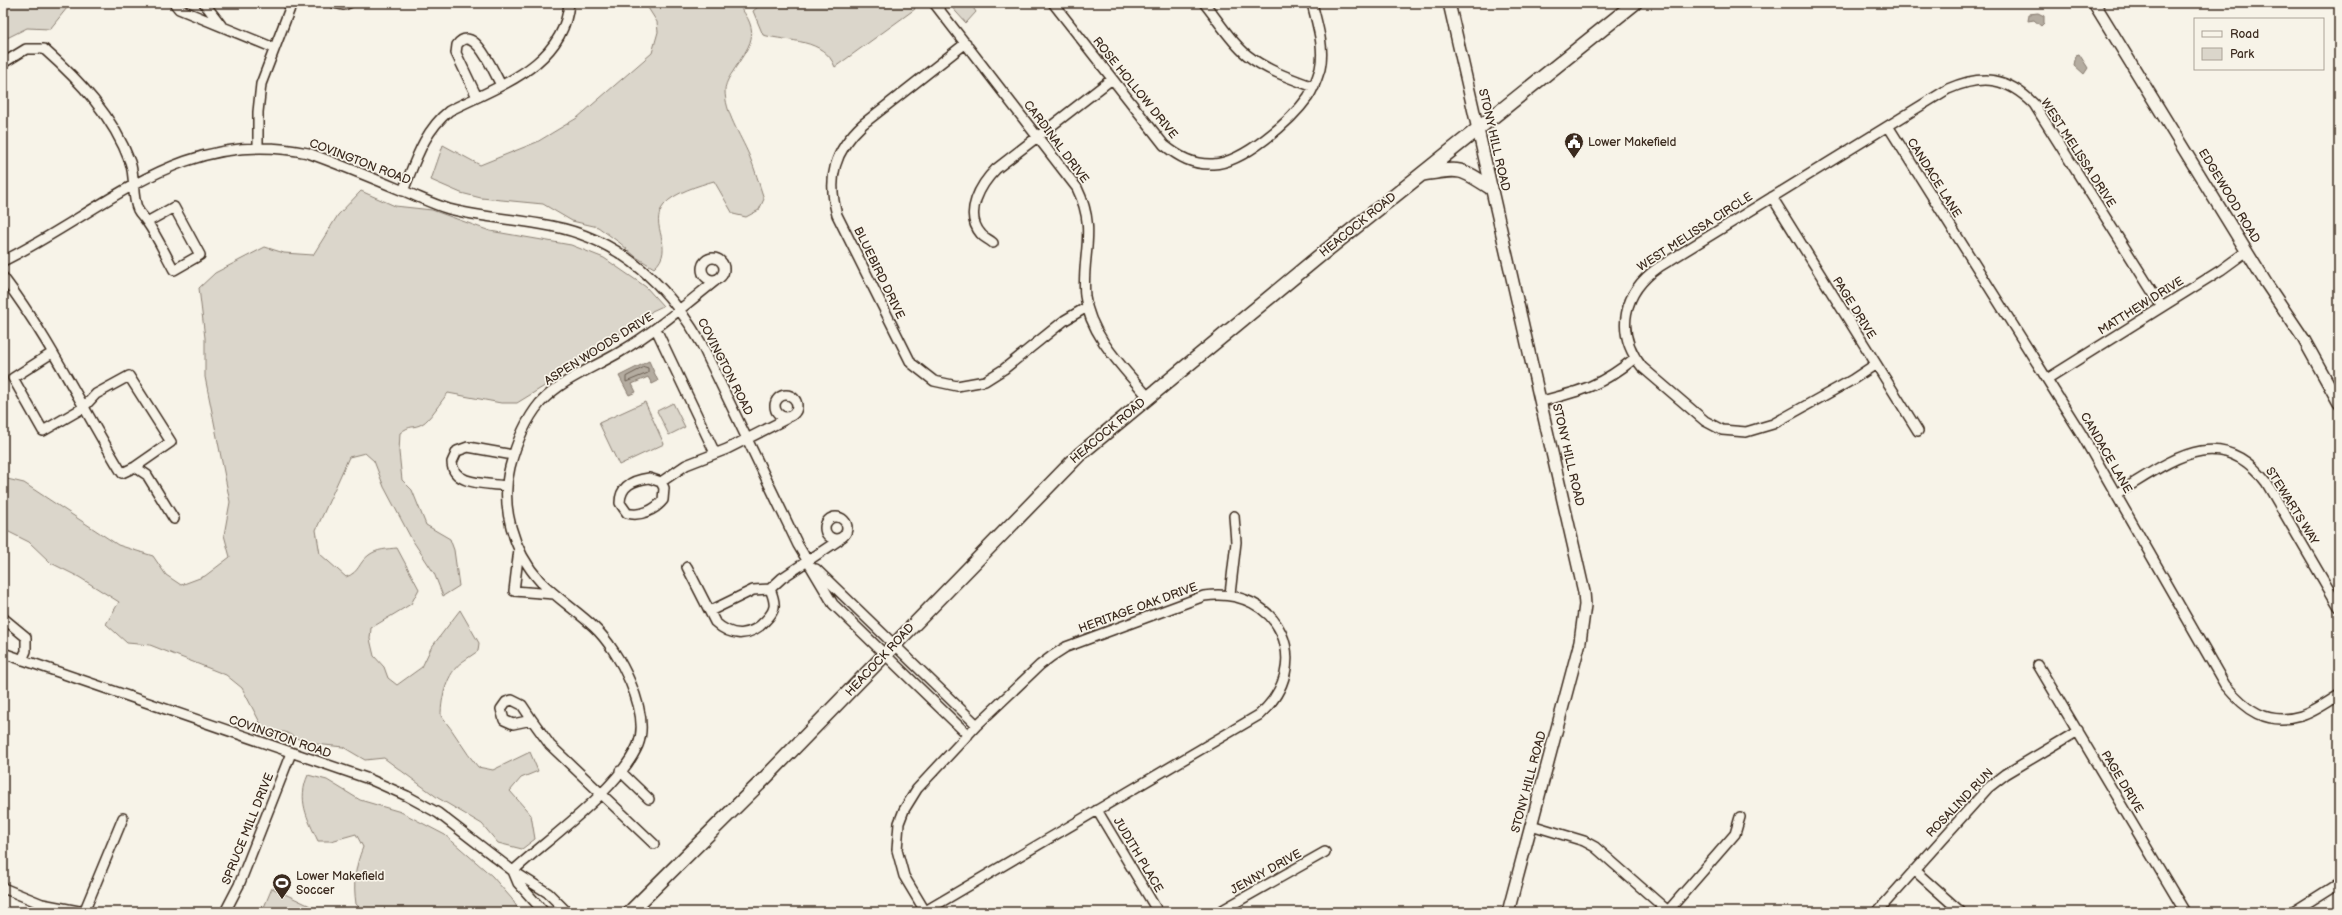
<svg xmlns="http://www.w3.org/2000/svg" width="2342" height="915" viewBox="0 0 2342 915" font-family="'Balsamiq Sans',sans-serif">
<rect width="100%" height="100%" fill="#f7f3e8"/>
<filter id="ink" filterUnits="userSpaceOnUse"><feTurbulence type="fractalNoise" baseFrequency=".025" numOctaves="2"/><feDisplacementMap in="SourceGraphic" scale="8" xChannelSelector="R" yChannelSelector="G"/><feConvolveMatrix kernelMatrix="1 2 1 2 8 2 1 2 1" color-interpolation-filters="sRGB"/></filter>
<g filter="url(#ink)">
<!-- green -->
<path fill="#dbd6cb" stroke="#8b8074" d="M3 3H71L50 29 27 28 3 40Z
M645 3H737C763 34 750 44 732 73 729 77 725 85 725 90 725 113 740 134 749 155 755 169 759 184 764 199L759 210 746 217 733 214 714 181C700 185 673 193 664 205 647 225 677 248 654 268L636 257 620 243 598 227 572 221 543 204 481 198 461 193 431 180 443 145 480 165 537 142 577 118 652 53 658 32 657 22Z
M763 3H912L915 9 835 67C824 38 789 42 763 35L753 11Z
M948 3H970L976 12 966 23Z
M361 191 395 206 432 210 490 231 571 245 604 258 646 287 663 306 652 311 645 319 622 331 614 342 575 363 551 382 517 403H501L448 393C441 401 430 420 422 424 413 429 411 424 400 433L399 452 402 480 412 490 426 525 450 539 454 550 459 586 443 596 434 573 411 538 384 487 374 461 365 453 349 457 316 530 320 554 346 577C360 572 358 563 369 555 377 549 387 549 397 548L419 589 411 604 371 628 370 639 374 656 384 667 388 678 397 685 422 667 431 648 460 610 479 643 478 651C473 655 467 658 462 662 447 673 441 697 441 716 455 732 464 751 478 767L493 770 530 752 538 771 521 778 510 791 531 815 535 839 522 849 498 843 482 824 438 798 384 758 365 760 343 747 306 743 285 732H265L242 688 226 675 150 645 127 643 106 624 119 602 79 577 51 563 29 542 3 529V478L24 483 118 545 153 556 166 575 181 585 205 576 230 557 224 535 230 502 205 377V338L199 288 215 273 265 247 284 253 313 255 338 215Z
M645 402 664 444 619 465 599 423Z
M673 403 685 427 669 435 657 411Z
M308 775 327 780 360 800 401 812 445 835 492 876 512 899 520 912H364L356 904C353 883 355 867 363 847L356 834 331 841H318C307 818 297 800 308 775Z
M272 888 323 912H262Z"/>
<!-- water -->
<path fill="#b4aca0" stroke="#84786c" d="M2038 13 2044 16V23L2041 26 2034 20 2028 21 2029 14Z
M2079 54 2088 68 2084 74 2074 65 2076 55Z
M649 361 658 381 652 384 648 377 632 384 636 392 629 395 619 376Z"/>
<g fill="none" stroke-linecap="round" stroke-linejoin="round">
<!-- shore -->
<path stroke="#6b5e52" stroke-width="1" d="M645 367 648 368V373L626 382V377Z"/>
<defs>
<path id="minor" d="M174 3 179 9 274 48
M204 3 221 25
M334 3 344 5 349 3
M934 3 1077 188C1098 231 1081 255 1085 296 1090 336 1124 368 1149 398
M1053 3 1164 145C1179 157 1193 165 1213 164 1243 163 1291 121 1308 97 1314 88 1317 79 1320 69 1325 47 1317 24 1312 3
M1204 3C1218 20 1230 41 1247 55 1266 70 1292 79 1314 87
M966 43 863 124C834 151 827 178 837 215L911 363 934 381 957 386 985 381 1004 369 1065 320 1087 307
M3 63 26 49H44C80 81 113 116 130 162 136 179 131 195 138 210 140 214 144 217 147 222 157 236 165 254 174 270L200 255 174 207 147 222
M477 97 456 53 457 45C474 22 494 73 501 85
M1888 126 2082 435 2225 685C2246 710 2267 726 2301 716 2314 712 2328 702 2339 695
M258 147V112L261 84 292 3
M403 191C415 162 424 131 449 111 498 86 564 66 569 3
M1772 197 1918 431
M993 243C989 239 984 238 981 234 963 213 981 184 996 169L1112 79
M702 269a11 11 0 1 1 22 0a11 11 0 1 1-22 0Z
M3 261C107 210 182 126 308 153 339 164 370 177 401 190 417 196 432 204 449 209 483 218 517 219 551 226 620 239 667 284 701 343L798 545 833 604 968 735
M3 277C48 336 83 409 122 473L135 467 171 442 129 376 96 394 83 408 43 431 13 378 52 353
M656 329 715 453
M1876 364 1852 380 1773 424 1746 432 1722 430 1705 421 1642 367C1614 332 1623 292 1659 267L1948 89C1983 74 2007 77 2034 104L2162 307
M2047 379 2221 270 2247 251
M775 406a11 11 0 1 1 22 0a11 11 0 1 1-22 0Z
M1542 401C1582 391 1602 385 1635 358
M135 467 147 475 174 519
M649 478 661 482 664 488 663 500C655 510 640 517 627 513L620 503C620 485 634 480 649 478Z
M661 482 686 465 727 449 786 419
M507 486C489 483 452 486 452 462L457 451 468 447 513 455
M2116 494C2167 464 2218 419 2266 482L2339 607
M825 528a11 11 0 1 1 22 0a11 11 0 1 1-22 0Z
M519 549 514 591 554 594
M687 567 715 622C732 638 751 637 766 620 770 616 773 612 774 607 775 601 772 594 770 589
M816 569 977 725
M1230 594 1236 542 1234 516
M710 611 753 590 770 589 782 578 839 540
M3 618 26 637V651L22 660
M3 653 369 779 407 796 438 813 513 871 548 893 567 912
M2038 665 2185 912
M512 700 522 705 532 720 513 724 504 720 501 709 506 702Z
M532 720 550 745 654 844
M620 771 649 799
M1097 810 1158 912
M1531 825 1584 841 1595 847 1669 912
M1914 870 1961 912
M513 871C549 838 619 789 638 745 651 712 619 650 594 627 577 611 557 598 540 581 513 551 500 506 510 467 516 444 525 421 540 403 562 379 593 368 620 352 654 332 684 306 715 281
M513 871 518 883 544 912
M3 888 42 904 84 912
M1668 911 1735 834 1740 817
M84 912 123 818
M225 912 239 885 291 753
M924 912 1259 715C1316 665 1279 585 1204 596L1066 647 1052 656 1040 665 977 725 917 789 904 810 899 823 897 850 904 876 925 911
M1219 912 1325 852
M1877 912 1988 788 2006 774 2078 731
M2293 912 2339 883"/>
<path id="tertiary" d="M1449 3 1584 592 1585 605 1580 642 1508 912
M2094 3 2266 283 2303 338 2339 403"/>
<path id="secondary" d="M1423 174C1461 168 1459 167 1491 188
M630 912 765 778 1079 455 1317 258 1635 3"/>
</defs>
<!-- minor casing -->
<use href="#minor" stroke="#3b2a1e" stroke-width="12"/>
<!-- tertiary casing -->
<use href="#tertiary" stroke="#3b2a1e" stroke-width="14"/>
<!-- secondary casing -->
<use href="#secondary" stroke="#3b2a1e" stroke-width="16"/>
<!-- minor -->
<use href="#minor" stroke="#f7f3e8" stroke-width="9"/>
<!-- tertiary -->
<use href="#tertiary" stroke="#f7f3e8" stroke-width="11"/>
<!-- secondary -->
<use href="#secondary" stroke="#f7f3e8" stroke-width="13"/>
</g>
</g>
<!-- icons -->
<defs>
<symbol id="civic-pin" viewBox="-11 -11 22 30"><path d="M0 17L-7.5 6A9.5 9.5 0 1 1 7.5 6Z" fill="#3b2a1e" stroke="#f7f3e8"/><path d="M-.6-6.5H3V-4.5H.6V-3L4-1V1h2V6H-6V1h2V-1L-.6-3ZM-1.2 2.5V6h2.4V2.5Z" fill="#fff"/></symbol>
<symbol id="stadium-pin" viewBox="-11 -11 22 30"><path d="M0 17L-7.5 6A9.5 9.5 0 1 1 7.5 6Z" fill="#3b2a1e" stroke="#f7f3e8"/><path d="M0-5a6.5 5 0 1 0 0 10a6.5 5 0 1 0 0-10ZM-3.5-1.8h7v3.6h-7Z" fill="#fff"/></symbol>
</defs>
<g fill-rule="evenodd">
<use href="#civic-pin" x="1563" y="131" width="22" height="30"/>
<use href="#stadium-pin" x="271" y="872" width="22" height="30"/>
</g>
<g text-anchor="middle" dominant-baseline="central" stroke-width="3.5" stroke-linejoin="round" paint-order="stroke">
<!-- street labels -->
<g font-size="12" fill="#3b2a1e" stroke="#f7f3e8">
<text transform="translate(1135 88) rotate(51)">ROSE HOLLOW DRIVE</text>
<text transform="translate(1494 140) rotate(77)">STONY HILL ROAD</text>
<text transform="translate(1056 142) rotate(53)">CARDINAL DRIVE</text>
<text transform="translate(2078 153) rotate(57)">WEST MELISSA DRIVE</text>
<text transform="translate(360 162) rotate(21)">COVINGTON ROAD</text>
<text transform="translate(1934 178) rotate(58)">CANDACE LANE</text>
<text transform="translate(2229 196) rotate(59)">EDGEWOOD ROAD</text>
<text transform="translate(1358 225) rotate(-39)">HEACOCK ROAD</text>
<text transform="translate(1695 232) rotate(-33)">WEST MELISSA CIRCLE</text>
<text transform="translate(879 273) rotate(64)">BLUEBIRD DRIVE</text>
<text transform="translate(2141 306) rotate(-32)">MATTHEW DRIVE</text>
<text transform="translate(1854 308) rotate(58)">PAGE DRIVE</text>
<text transform="translate(599 349) rotate(-32)">ASPEN WOODS DRIVE</text>
<text transform="translate(725 367) rotate(63)">COVINGTON ROAD</text>
<text transform="translate(1108 431) rotate(-40)">HEACOCK ROAD</text>
<text transform="translate(2106 453) rotate(60)">CANDACE LANE</text>
<text transform="translate(1568 455) rotate(77)">STONY HILL ROAD</text>
<text transform="translate(2292 506) rotate(58)">STEWARTS WAY</text>
<text transform="translate(1138 608) rotate(-20)">HERITAGE OAK DRIVE</text>
<text transform="translate(880 660) rotate(-47)">HEACOCK ROAD</text>
<text transform="translate(280 737) rotate(19)">COVINGTON ROAD</text>
<text transform="translate(1529 782) rotate(-75)">STONY HILL ROAD</text>
<text transform="translate(2122 782) rotate(59)">PAGE DRIVE</text>
<text transform="translate(1960 803) rotate(-46)">ROSALIND RUN</text>
<text transform="translate(248 829) rotate(-68)">SPRUCE MILL DRIVE</text>
<text transform="translate(1138 855) rotate(59)">JUDITH PLACE</text>
<text transform="translate(1266 872) rotate(-29)">JENNY DRIVE</text>
</g>
<!-- poi labels -->
<g font-size="12" fill="#3b2a1e" stroke="#f7f3e8" text-anchor="start">
<text x="1588" y="142">Lower Makefield</text>
<text x="296" y="876">Lower Makefield<tspan x="296" dy="14">Soccer</tspan></text>
</g>
</g>
<!-- margin -->
<rect width="2342" height="915" fill="none" stroke="#f7f3e8" stroke-width="16"/>
<rect x="8" y="8" width="2326" height="899" fill="none" stroke="#3b2a1e" stroke-width="1.5" filter="url(#ink)"/>
<!-- legend -->
<rect x="2194" y="18" width="130" height="52" fill="#f7f3e8" stroke="#aca397"/>
<rect x="2202" y="31" width="20" height="6" fill="#f7f3e8" stroke="#aca397"/>
<text x="2230" y="38" font-size="12" fill="#3b2a1e">Road</text>
<rect x="2202" y="48" width="20" height="12" fill="#dbd6cb" stroke="#aca397"/>
<text x="2230" y="58" font-size="12" fill="#3b2a1e">Park</text>
</svg>
